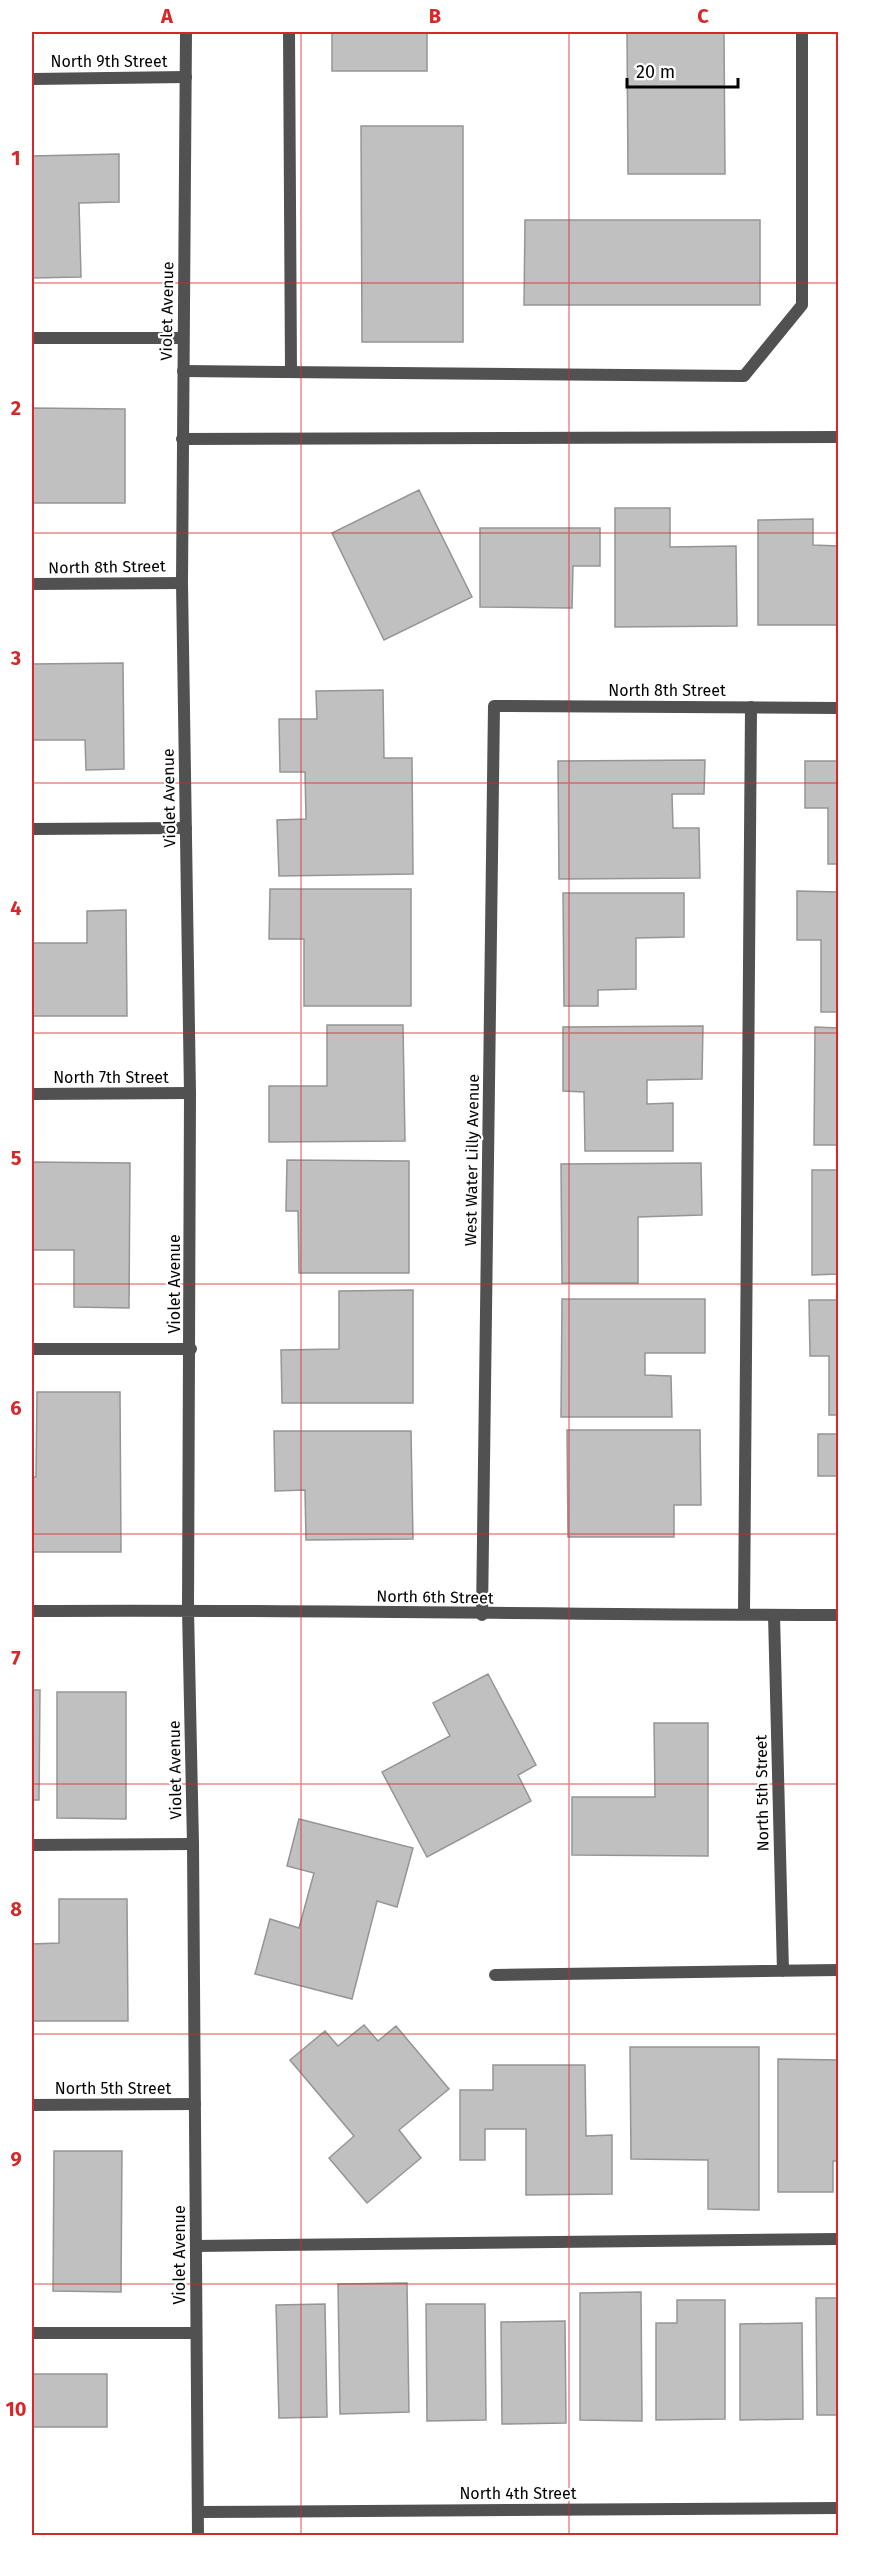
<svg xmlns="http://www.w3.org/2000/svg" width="870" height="2567" viewBox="0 0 870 2567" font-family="'Fira Sans',sans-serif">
<rect width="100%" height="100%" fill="#fff"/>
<!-- building -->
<path fill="#c0c0c0" stroke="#959595" stroke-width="1.5" d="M332 32H427V71H332Z
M627 32H724L725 174H628Z
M361 126H463V342H362Z
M119 154V202L79 203 81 277 32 278V156Z
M525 220H760V305H524Z
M32 408 125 409V503H32Z
M419 490 472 597 384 640 332 533Z
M615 508H670V547L736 546 737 626 615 627Z
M813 519V545L838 546V625H758V520Z
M480 528H600V566H573L572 608 480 607Z
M123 663 124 769 86 770 85 740H33L32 664Z
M383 690 384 758H412L413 874 279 876 277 820 306 819 305 772H280L279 719H317L316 691Z
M705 760 704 794H672L673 828H699L700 878 559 879 558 761Z
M805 761H838V864H828V808H805Z
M270 889H411V1006H304V939H269Z
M797 891 838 892V1012H821V940H797Z
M563 893H684V937L636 938V989L598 990V1006H564Z
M126 910 127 1016H32V943H87V911Z
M327 1025H403L405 1141 269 1142V1086H327Z
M703 1026 702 1079 647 1080V1104L673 1103V1151H585L584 1092 563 1091V1027Z
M815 1027 838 1028V1145H814Z
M287 1160 409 1161V1273H299L298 1211H286Z
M32 1162 130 1163 129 1308 74 1307V1250H32Z
M701 1163 702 1215 638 1217V1283H562L561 1164Z
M812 1170H838V1274L812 1275Z
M413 1290V1403H282L281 1350 339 1349V1291Z
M562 1299H705V1353H645V1375L671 1376 672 1417H561Z
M809 1300H838V1415H829V1356H810Z
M37 1392H120L121 1552H32V1477H36Z
M567 1430H700L701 1505H674V1537H568Z
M274 1431H411L413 1539 306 1540 305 1490 275 1491Z
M818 1434H838V1476H818Z
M488 1674 536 1765 518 1775 531 1801 427 1857 382 1772 450 1736 433 1703Z
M32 1690H40L39 1800H32Z
M57 1692H126V1819L57 1818Z
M654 1723H708V1856L572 1855V1797H655Z
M299 1819 413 1848 397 1907 377 1901 352 1999 255 1974 270 1919 299 1928 314 1873 287 1866Z
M59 1899H127L128 2021H32V1944L59 1943Z
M364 2025 378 2041 396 2026 449 2089 399 2130 421 2158 367 2203 329 2158 354 2136 290 2060 325 2031 338 2046Z
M630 2047H759V2210L708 2209V2160L631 2159Z
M778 2059 838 2060V2161H833V2192H778Z
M493 2065H585L586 2136 612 2135V2194L526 2195V2129H485V2160H460V2090H493Z
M54 2151H122L121 2292 53 2291Z
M407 2283 409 2412 340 2414 338 2284Z
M641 2292 642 2421 580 2420V2293Z
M816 2298H838V2415H817Z
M677 2300H725V2419L656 2420V2323H677Z
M325 2304 327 2417 279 2418 276 2305Z
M426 2304H485L486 2420 427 2421Z
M565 2321 566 2423 502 2424 501 2322Z
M802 2323 803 2419 740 2420V2324Z
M32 2374H107V2427H32Z"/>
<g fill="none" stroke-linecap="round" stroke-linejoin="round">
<!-- service -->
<path stroke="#515151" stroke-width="12" d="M32 338H183
M182 439 838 437
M32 829 186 828
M32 1349H191
M744 1614 751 707
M32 1845 193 1844
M196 2246 838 2239
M32 2333H196"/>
<!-- minor -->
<path stroke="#515151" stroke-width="12" d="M289 32 291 372
M32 79 186 77
M183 371 744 376 802 305V32
M32 584 182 583
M32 1094 190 1093
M482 1615 494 706 838 708
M774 1615 783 1971
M495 1975 838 1970
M32 2105 195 2104
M198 2512 838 2508"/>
<!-- tertiary -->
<path stroke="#515151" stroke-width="12" d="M186 32 182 583 190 1093 188 1610 193 1844 198 2536
M32 1611C300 1609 569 1615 838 1615"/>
</g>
<!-- grid -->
<path fill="none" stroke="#d62828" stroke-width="1.5" stroke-opacity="0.55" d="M301 32V2536M569 32V2536M32 283H838M32 533H838M32 783H838M32 1033H838M32 1284H838M32 1534H838M32 1784H838M32 2034H838M32 2284H838"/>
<g text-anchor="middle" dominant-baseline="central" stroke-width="4.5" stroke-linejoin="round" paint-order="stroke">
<!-- street labels -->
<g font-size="16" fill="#000" stroke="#fff">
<text x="109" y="61">North 9th Street</text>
<text transform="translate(167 311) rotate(-89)">Violet Avenue</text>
<text transform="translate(107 567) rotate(-1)">North 8th Street</text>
<text x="667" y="690">North 8th Street</text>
<text transform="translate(169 798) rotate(-91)">Violet Avenue</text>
<text x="111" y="1077">North 7th Street</text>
<text transform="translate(472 1160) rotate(-89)">West Water Lilly Avenue</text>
<text transform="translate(174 1284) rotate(-90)">Violet Avenue</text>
<text transform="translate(435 1597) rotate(1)">North 6th Street</text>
<text transform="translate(175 1770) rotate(-91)">Violet Avenue</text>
<text transform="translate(762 1793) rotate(-91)">North 5th Street</text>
<text x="113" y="2088">North 5th Street</text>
<text transform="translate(179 2255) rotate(-90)">Violet Avenue</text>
<text x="518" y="2493">North 4th Street</text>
</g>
</g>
<!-- border -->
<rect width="870" height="2567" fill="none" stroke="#ffffff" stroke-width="66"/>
<!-- scale -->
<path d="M627 78v9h111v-9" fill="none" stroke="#000000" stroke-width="3"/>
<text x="636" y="78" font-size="18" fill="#000000" stroke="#ffffff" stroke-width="4.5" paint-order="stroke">20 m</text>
<rect x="33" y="33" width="804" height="2501" fill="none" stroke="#d62828" stroke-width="2"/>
<g font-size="20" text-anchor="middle" font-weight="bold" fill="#d62828">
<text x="167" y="23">A</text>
<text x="435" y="23">B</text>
<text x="703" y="23">C</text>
<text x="16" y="165">1</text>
<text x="16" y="415">2</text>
<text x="16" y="665">3</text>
<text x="16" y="915">4</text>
<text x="16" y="1165">5</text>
<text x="16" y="1415">6</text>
<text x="16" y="1665">7</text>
<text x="16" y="1916">8</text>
<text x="16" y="2166">9</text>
<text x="16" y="2416">10</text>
</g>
</svg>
